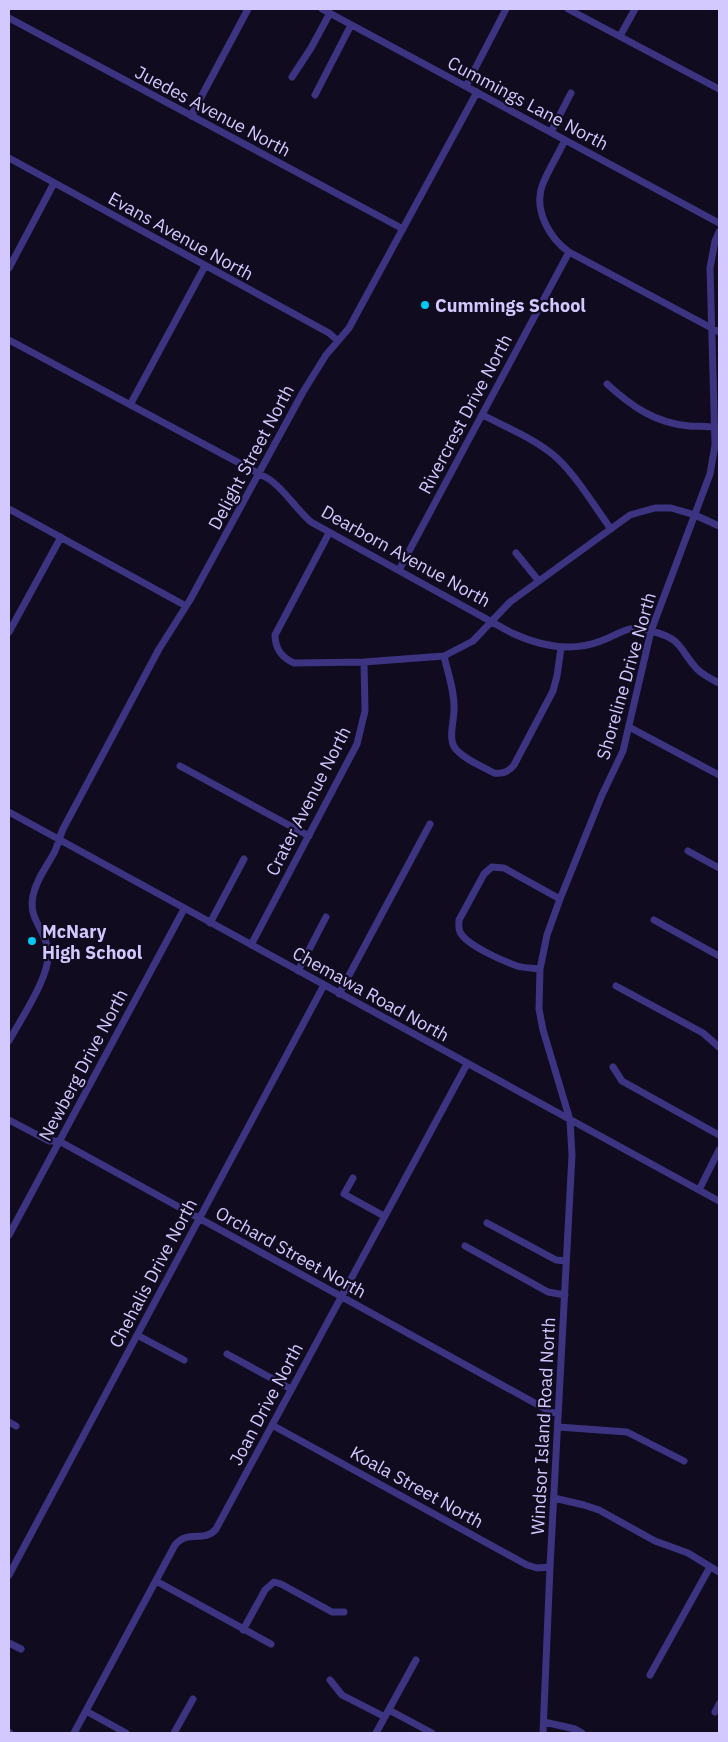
<svg xmlns="http://www.w3.org/2000/svg" width="728" height="1742" viewBox="0 0 728 1742" font-family="'IBM Plex Sans',sans-serif">
<rect width="100%" height="100%" fill="#100b1f"/>
<g fill="none" stroke-linecap="round" stroke-linejoin="round">
<!-- minor -->
<path stroke="#3c3381" stroke-width="7" d="M322 9 719 223
M568 9 719 89
M9 18 403 229
M620 36 635 9
M292 77 311 48 330 13
M466 86 506 9
M315 95 351 25
M191 116 248 9
M551 132 571 93
M565 140C558 155 548 170 542 186 534 210 549 238 569 252L719 332
M9 158 329 333 338 341
M9 268 54 183
M9 340 269 479C286 491 296 509 311 522L512 633C540 646 570 653 601 641 623 633 626 624 651 631 683 639 678 648 697 669 703 675 711 679 719 683
M607 384C631 406 655 423 689 426 699 427 710 425 719 429
M130 405 205 266
M483 415C507 428 536 439 557 458 578 478 594 506 611 529
M9 509 186 606
M329 533 275 635C275 648 282 658 294 663L364 662 444 656 473 641 510 602 630 515 655 508H671L695 515 719 526
M516 553 538 580
M399 570 569 252
M9 632 61 537
M444 656C448 674 455 692 454 710 454 721 448 739 455 748 463 759 482 766 494 773 503 774 509 772 514 765L553 691 557 676 561 648
M629 727 719 775
M180 766 309 836
M9 812 719 1201
M688 851 719 868
M654 920 719 956
M210 923 244 859
M251 945 357 744 365 711 364 662
M540 969C532 968 524 968 517 966 503 961 466 945 460 932 458 928 459 925 459 920L484 874 492 867 504 868 560 899
M298 971 326 917
M616 986 703 1033 719 1047
M339 994 430 824
M9 1041C20 1020 52 974 48 950 45 929 28 919 33 896 36 879 48 865 55 851 58 844 60 836 63 829L159 649 190 600 303 392 326 355 349 328 477 92
M613 1067 622 1081 719 1135
M9 1120 49 1141H59L551 1412 558 1414
M353 1178 344 1194 384 1216
M699 1190 719 1150
M487 1223 556 1260 566 1261
M9 1235 184 909
M465 1246 548 1292 565 1295
M137 1335 184 1360
M227 1354 291 1389
M9 1422 16 1426
M272 1425 527 1565 537 1568 550 1567
M558 1427 627 1432 684 1461
M554 1498 584 1505 599 1510 655 1541 688 1553 719 1572
M9 1575 324 985
M156 1581 271 1644
M243 1630 265 1590 274 1582 281 1584 332 1612H344
M9 1643 21 1649
M650 1675 710 1567
M330 1680 342 1695 385 1717
M389 1710 432 1733
M86 1711 126 1733
M715 1712 719 1704
M544 1722 575 1729 582 1733
M9 1732 10 1733
M74 1733 175 1545C188 1529 205 1543 216 1529L467 1064
M174 1733 193 1699
M376 1733 416 1660
M543 1733 550 1567 572 1155 570 1120 543 1030 539 1009 540 969 547 935 560 899 602 795 623 751 651 631 710 474 715 445 710 268 715 241 719 232"/>
</g>
<!-- markers -->
<g fill="#00c8f4" stroke="#100b1f" stroke-width="2">
<circle cx="425" cy="305" r="5"/>
<circle cx="32" cy="941" r="5"/>
</g>
<g text-anchor="middle" dominant-baseline="central" stroke-width="4.5" stroke-linejoin="round" paint-order="stroke">
<!-- street labels -->
<g font-size="18" fill="#d4c9ff" stroke="#100b1f">
<text transform="translate(528 103) rotate(28)">Cummings Lane North</text>
<text transform="translate(213 111) rotate(28)">Juedes Avenue North</text>
<text transform="translate(181 236) rotate(29)">Evans Avenue North</text>
<text transform="translate(465 414) rotate(-62)">Rivercrest Drive North</text>
<text transform="translate(251 457) rotate(-62)">Delight Street North</text>
<text transform="translate(406 556) rotate(29)">Dearborn Avenue North</text>
<text transform="translate(626 676) rotate(-74)">Shoreline Drive North</text>
<text transform="translate(308 801) rotate(-63)">Crater Avenue North</text>
<text transform="translate(371 994) rotate(29)">Chemawa Road North</text>
<text transform="translate(83 1065) rotate(-62)">Newberg Drive North</text>
<text transform="translate(291 1252) rotate(29)">Orchard Street North</text>
<text transform="translate(153 1273) rotate(-62)">Chehalis Drive North</text>
<text transform="translate(266 1404) rotate(-62)">Joan Drive North</text>
<text transform="translate(543 1426) rotate(-87)">Windsor Island Road North</text>
<text transform="translate(417 1487) rotate(29)">Koala Street North</text>
</g>
<!-- poi labels -->
<g font-size="18" font-weight="bold" fill="#d4c9ff" stroke="#100b1f" text-anchor="start">
<text x="435" y="305">Cummings School</text>
<text x="42" y="931">McNary<tspan x="42" dy="21">High School</tspan></text>
</g>
</g>
<!-- border -->
<rect width="728" height="1742" fill="none" stroke="#d4c9ff" stroke-width="20"/>
</svg>
